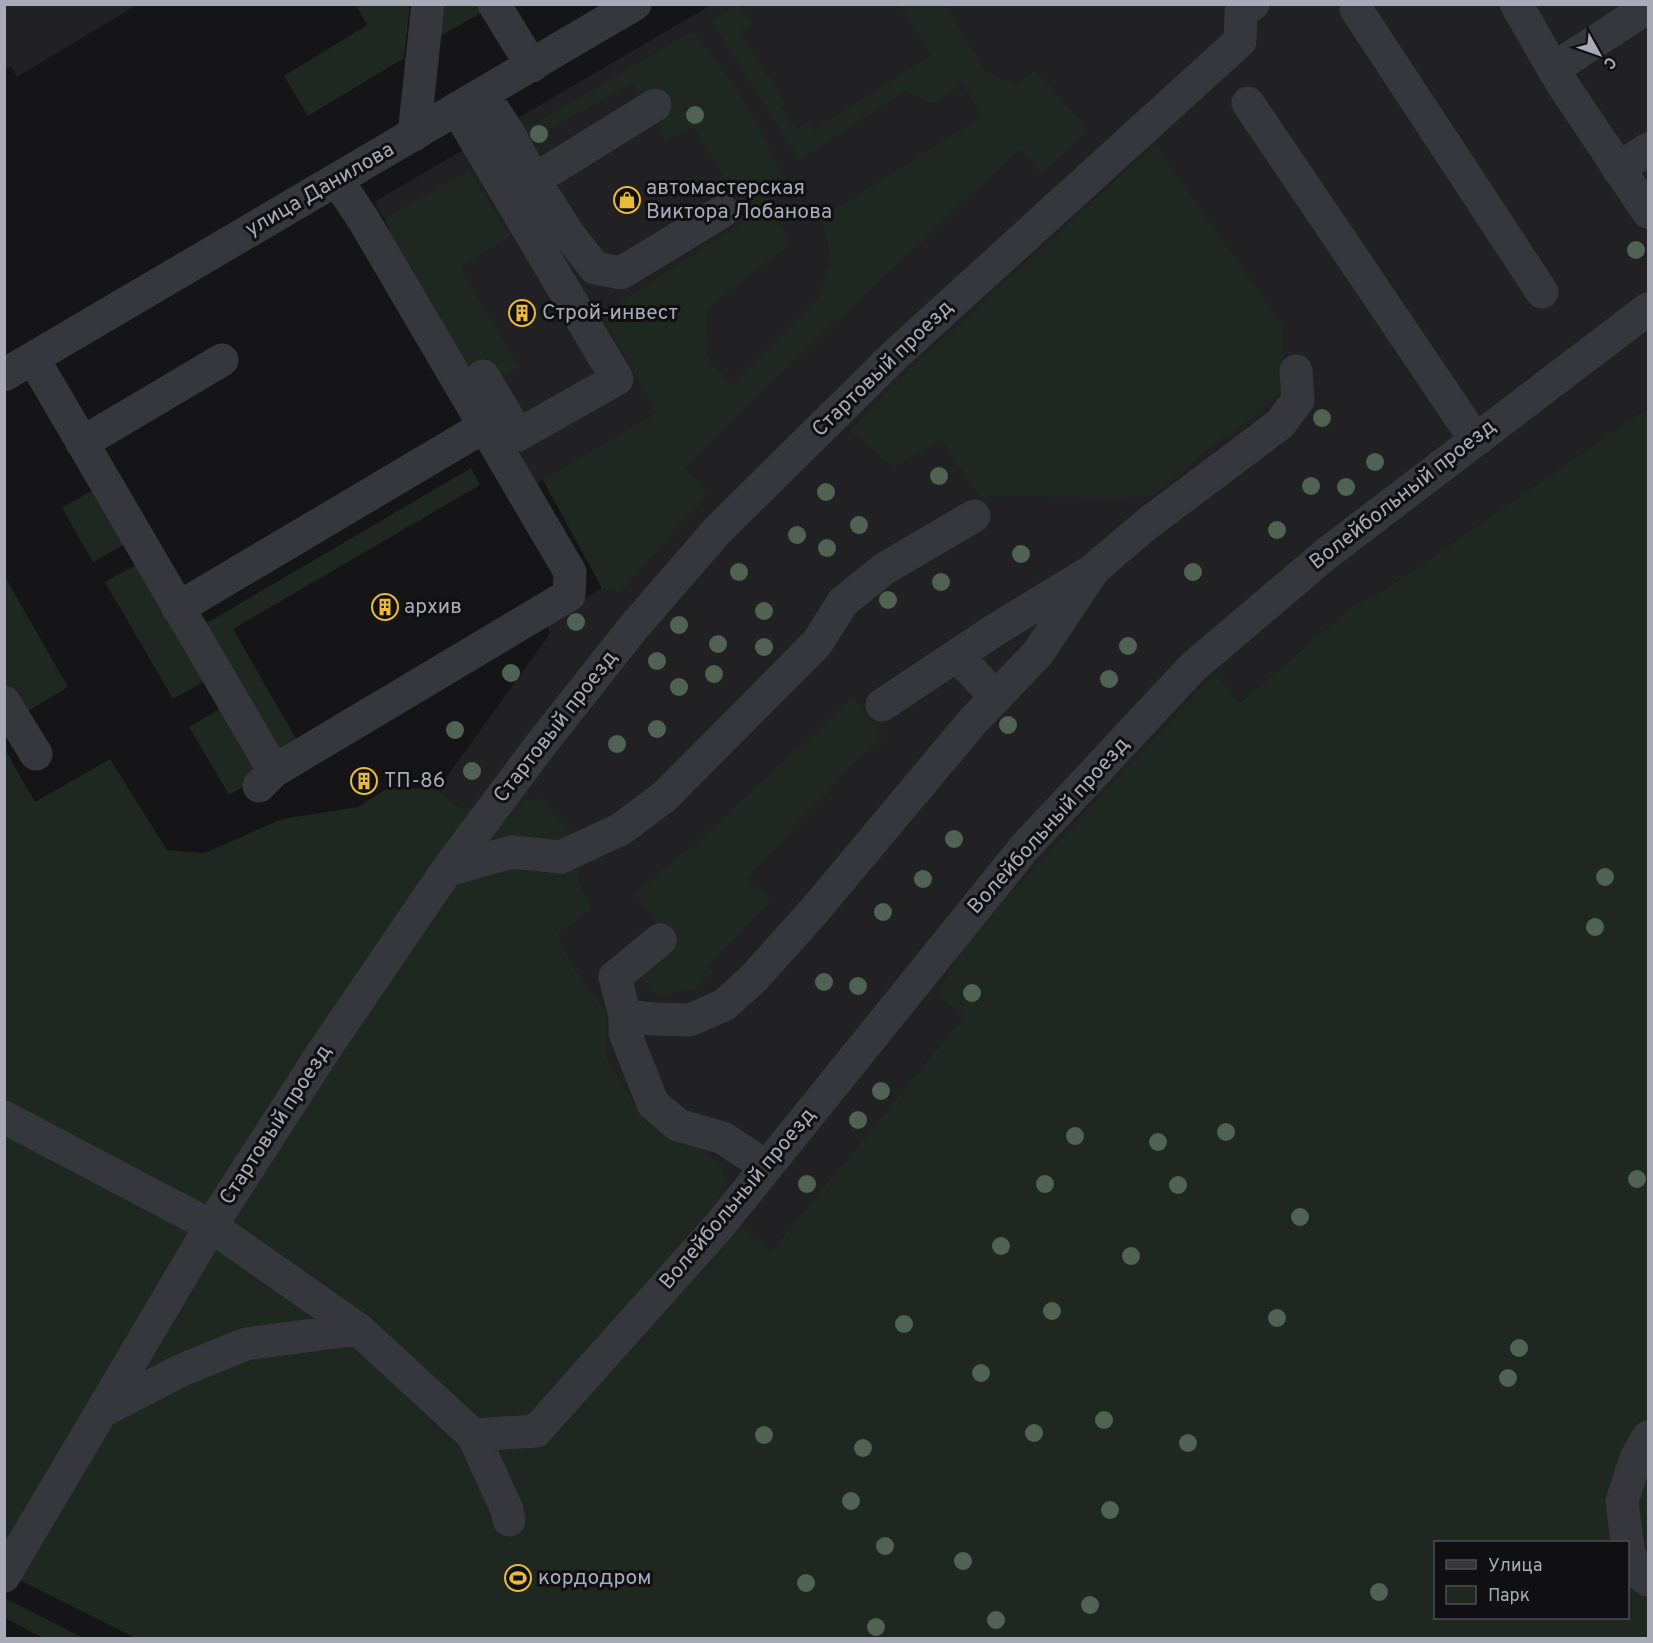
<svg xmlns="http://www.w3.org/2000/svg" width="1653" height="1643" viewBox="0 0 1653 1643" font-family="Overpass,sans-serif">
<rect width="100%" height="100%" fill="#151517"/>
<!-- built -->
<path fill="#212124" d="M5 4H137V5L17 77 11 66 5 70Z
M711 5H1648V407L1387 588 1352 606 1239 703 1215 673 964 1016 771 1251 742 1227 727 1193 699 1148 646 1122 606 1057 607 1012 575 969 558 934 578 881 541 798 459 808 438 789 549 635 548 621 602 588 543 480 531 486 399 256 384 218 374 202Z"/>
<!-- green -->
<path fill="#1f2721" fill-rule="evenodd" d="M356 5H410L404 58 308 116 284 76 367 25Z
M441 5H476L481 13 433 40Z
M738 5H740L752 24 740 32 786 104 782 108 796 129 808 121 814 130 931 55 899 5H945L985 71 1016 85 1035 70 1089 130 1042 174 1020 149 774 380 686 468 708 494 620 592 602 588 543 480 657 413 601 315 753 215 727 184 693 126 665 141 632 83 523 143 519 133 693 31 735 86 755 119 789 190 764 208 785 233V248L708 308 706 355 730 385 817 299 831 262 822 218 982 116 963 84 932 104 905 91 799 160 711 21Z
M1155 144 1283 325 1284 388 1253 417 1212 446 1154 496 1109 499 1033 496 980 497 941 440 893 467 850 430 913 366Z
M470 171 511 236 460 267 519 367 503 377 494 362 467 375 399 256 385 218Z
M1648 407V1638H135L5 1573 4 748 35 802 110 759 167 850 205 853 282 819 358 807 388 788 438 789 459 808 541 798 586 848 578 881 591 909 558 934 575 969 607 1012 606 1057 646 1122 699 1148 722 1165 727 1193 742 1226 771 1251 964 1016 938 996 949 969 975 932 1215 672 1239 703 1352 606 1387 588ZM1436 1542H1628V1618H1436Z
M471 468 480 485 233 629 298 742 275 754 200 627Z
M93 490 125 544 93 562 62 508Z
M137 564 205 681 173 699 105 582Z
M4 575 68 687 5 725H4Z
M852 697 885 737 857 760 747 878 772 900 707 967 714 973 696 988 660 996 645 986 642 972 674 945 634 894 705 835Z
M221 708 253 763 254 780 229 795 189 727Z
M4 1598H5L83 1638H43L5 1618Z"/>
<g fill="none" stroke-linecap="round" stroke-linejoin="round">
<!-- minor -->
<path stroke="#36373c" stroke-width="33" d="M494 4 532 66
M1357 4 1356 9 1542 292
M1516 4 1561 82 1648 212
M1553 69 1648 7
M483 94 508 132 534 180 569 235 595 268 621 273 723 211
M1248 103 1475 439
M457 109 617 379 518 435 483 376
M414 135 428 4
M1618 169 1648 149
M534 180 655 105
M33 358 274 771
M4 375 635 4
M82 443 222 360
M178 608 485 426
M957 655 996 698
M4 702 36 754
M882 705 995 630 1085 575
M259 786 274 771 569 595 570 572 363 219 337 180
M447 870 512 852 561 857 621 829 665 796 817 643 843 602 884 569 974 516
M660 940 615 977 625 1016V1033L653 1104 678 1125 723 1138 767 1167
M625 1016 653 1019 690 1020 724 1005 753 979 814 911 973 721 1038 653 1094 569 1147 524 1280 424 1298 400 1296 371
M4 1117 211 1226 358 1329 473 1435 536 1431 719 1226 1024 848 1193 667 1326 554 1648 309
M104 1410 182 1370 246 1344 358 1329
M473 1435 507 1510 509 1520
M1627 1542 1622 1501 1636 1458 1648 1437
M1628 1546C1629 1557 1638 1575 1648 1580
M4 1576 211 1226 323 1052 447 870 542 743 633 628 716 532 895 355 1240 41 1241 12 1253 4"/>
</g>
<!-- trees -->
<g fill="#4f6253">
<circle cx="695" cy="115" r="9"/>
<circle cx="539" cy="134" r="9"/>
<circle cx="1636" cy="250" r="9"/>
<circle cx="1322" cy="418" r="9"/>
<circle cx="1375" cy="462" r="9"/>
<circle cx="939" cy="476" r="9"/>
<circle cx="1311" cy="486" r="9"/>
<circle cx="1346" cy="487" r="9"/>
<circle cx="826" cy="492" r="9"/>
<circle cx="859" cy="525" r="9"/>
<circle cx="1277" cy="530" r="9"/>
<circle cx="797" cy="535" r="9"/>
<circle cx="827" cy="548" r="9"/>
<circle cx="1021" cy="554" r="9"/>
<circle cx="739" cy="572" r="9"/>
<circle cx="1193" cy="572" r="9"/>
<circle cx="941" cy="582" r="9"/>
<circle cx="888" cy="600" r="9"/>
<circle cx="764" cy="611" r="9"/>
<circle cx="576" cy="622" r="9"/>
<circle cx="679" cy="625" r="9"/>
<circle cx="718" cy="644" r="9"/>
<circle cx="1128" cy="646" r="9"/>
<circle cx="764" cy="647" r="9"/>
<circle cx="657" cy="661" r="9"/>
<circle cx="511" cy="673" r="9"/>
<circle cx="714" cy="674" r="9"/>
<circle cx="1109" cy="679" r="9"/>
<circle cx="679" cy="687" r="9"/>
<circle cx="1008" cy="725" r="9"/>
<circle cx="657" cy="729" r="9"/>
<circle cx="455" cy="730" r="9"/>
<circle cx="617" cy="744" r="9"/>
<circle cx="472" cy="771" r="9"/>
<circle cx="954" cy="839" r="9"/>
<circle cx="1605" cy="877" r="9"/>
<circle cx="923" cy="879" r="9"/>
<circle cx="883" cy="912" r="9"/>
<circle cx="1595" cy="927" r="9"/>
<circle cx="824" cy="982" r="9"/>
<circle cx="858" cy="986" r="9"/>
<circle cx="972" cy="993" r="9"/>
<circle cx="881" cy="1091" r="9"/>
<circle cx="858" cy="1120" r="9"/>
<circle cx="1226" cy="1132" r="9"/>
<circle cx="1075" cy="1136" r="9"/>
<circle cx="1158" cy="1142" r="9"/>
<circle cx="1637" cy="1179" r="9"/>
<circle cx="807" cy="1184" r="9"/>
<circle cx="1045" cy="1184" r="9"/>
<circle cx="1178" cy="1185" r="9"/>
<circle cx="1300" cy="1217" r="9"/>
<circle cx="1001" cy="1246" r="9"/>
<circle cx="1131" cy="1256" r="9"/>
<circle cx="1052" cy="1311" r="9"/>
<circle cx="1277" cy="1318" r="9"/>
<circle cx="904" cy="1324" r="9"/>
<circle cx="1519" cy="1348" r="9"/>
<circle cx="981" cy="1373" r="9"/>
<circle cx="1508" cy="1378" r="9"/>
<circle cx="1104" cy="1420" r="9"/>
<circle cx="1034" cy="1433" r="9"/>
<circle cx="764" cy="1435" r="9"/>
<circle cx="1188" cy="1443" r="9"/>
<circle cx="863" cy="1448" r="9"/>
<circle cx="851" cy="1501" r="9"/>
<circle cx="1110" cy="1510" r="9"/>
<circle cx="885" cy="1546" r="9"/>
<circle cx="963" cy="1561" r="9"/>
<circle cx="806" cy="1583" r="9"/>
<circle cx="1379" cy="1592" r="9"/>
<circle cx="1090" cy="1605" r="9"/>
<circle cx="996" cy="1620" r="9"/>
<circle cx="876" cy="1627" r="9"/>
</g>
<!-- icons -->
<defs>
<symbol id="shop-ring" viewBox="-11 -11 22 22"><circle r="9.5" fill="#101012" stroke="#eaba3a" stroke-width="1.5"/><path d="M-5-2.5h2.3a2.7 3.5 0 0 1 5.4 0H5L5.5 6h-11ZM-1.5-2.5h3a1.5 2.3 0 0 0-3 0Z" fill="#eaba3a"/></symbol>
<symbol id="building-ring" viewBox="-11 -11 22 22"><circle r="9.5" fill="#101012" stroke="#eaba3a" stroke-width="1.5"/><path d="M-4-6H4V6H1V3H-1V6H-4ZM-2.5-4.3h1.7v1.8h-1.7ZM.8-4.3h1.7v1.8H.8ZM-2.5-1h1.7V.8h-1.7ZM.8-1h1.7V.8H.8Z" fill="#eaba3a"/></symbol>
<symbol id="stadium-ring" viewBox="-11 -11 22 22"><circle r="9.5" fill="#101012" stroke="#eaba3a" stroke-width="1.5"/><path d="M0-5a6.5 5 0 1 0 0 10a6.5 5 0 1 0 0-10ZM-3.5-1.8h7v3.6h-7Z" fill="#eaba3a"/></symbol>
</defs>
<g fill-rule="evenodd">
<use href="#shop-ring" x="612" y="185" width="30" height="30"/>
<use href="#building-ring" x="507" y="298" width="30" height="30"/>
<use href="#building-ring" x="370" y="592" width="30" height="30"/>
<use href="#building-ring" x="349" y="766" width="30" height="30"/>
<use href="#stadium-ring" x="503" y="1563" width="30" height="30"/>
</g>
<g text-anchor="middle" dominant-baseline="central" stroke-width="6" stroke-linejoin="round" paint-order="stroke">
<!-- poi labels -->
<g font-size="21" fill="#a8abb7" stroke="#101012" text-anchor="start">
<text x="646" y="188">автомастерская<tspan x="646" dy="24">Виктора Лобанова</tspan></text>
<text x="542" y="313">Строй-инвест</text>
<text x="404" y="607">архив</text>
<text x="384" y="781">ТП-86</text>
<text x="538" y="1578">кордодром</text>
</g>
<!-- street labels -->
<g font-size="21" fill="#a8abb7" stroke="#101012">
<text transform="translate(320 190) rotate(-30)">улица Данилова</text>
<text transform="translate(883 369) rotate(-44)">Стартовый проезд</text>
<text transform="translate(1403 495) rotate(-38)">Волейбольный проезд</text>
<text transform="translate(556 727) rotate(-52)">Стартовый проезд</text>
<text transform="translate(1049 826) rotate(-48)">Волейбольный проезд</text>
<text transform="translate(276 1125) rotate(-57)">Стартовый проезд</text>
<text transform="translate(738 1199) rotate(-50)">Волейбольный проезд</text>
</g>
</g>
<!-- border -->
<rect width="1653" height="1643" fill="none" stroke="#a8abb7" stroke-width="12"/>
<!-- legend -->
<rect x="1434" y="1541" width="195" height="78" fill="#101012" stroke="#4d4e54" stroke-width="1.5"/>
<rect x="1446" y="1560" width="30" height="9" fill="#36373c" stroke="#4d4e54" stroke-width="1.5"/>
<text x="1488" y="1571" font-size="18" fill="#a8abb7">Улица</text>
<rect x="1446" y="1586" width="30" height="18" fill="#1f2721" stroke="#4d4e54" stroke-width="1.5"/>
<text x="1488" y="1601" font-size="18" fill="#a8abb7">Парк</text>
<!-- north arrow -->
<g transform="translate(1599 54) rotate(130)" stroke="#101012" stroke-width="4.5" paint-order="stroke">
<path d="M0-4.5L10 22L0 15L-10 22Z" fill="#a8abb7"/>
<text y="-9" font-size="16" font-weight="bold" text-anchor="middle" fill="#a8abb7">С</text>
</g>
</svg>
